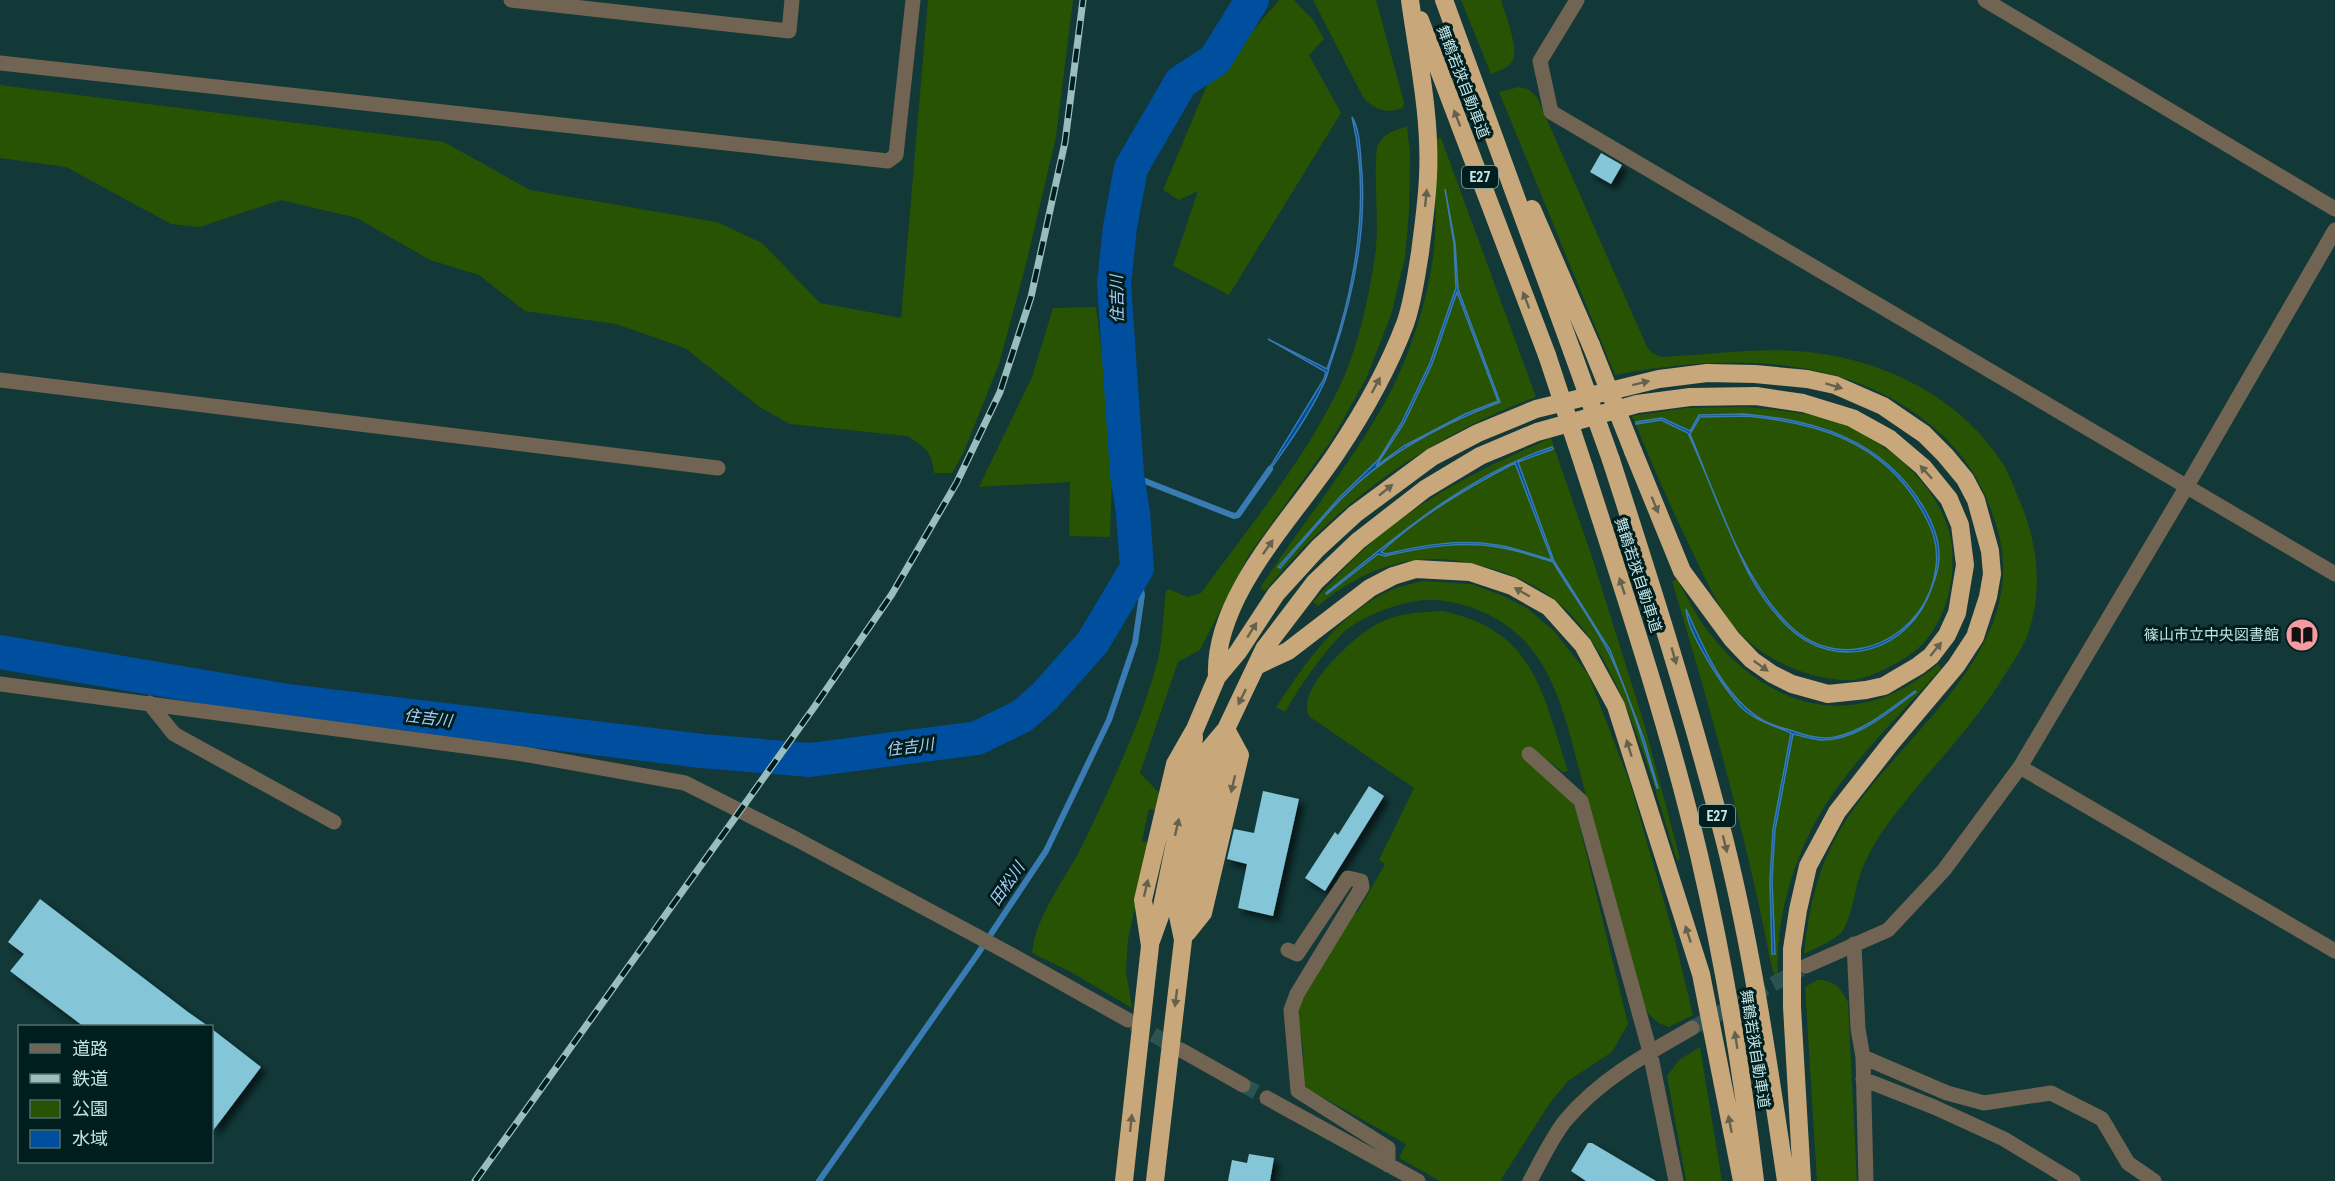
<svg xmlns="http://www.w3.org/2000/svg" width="2335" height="1181" viewBox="0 0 2335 1181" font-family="'Roboto Condensed','Noto Sans JP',sans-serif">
<defs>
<filter id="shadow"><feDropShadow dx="5.5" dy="5.5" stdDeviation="3" flood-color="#0009"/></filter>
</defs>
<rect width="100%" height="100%" fill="#123838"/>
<!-- green -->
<path fill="#275303" d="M928 0H1073L1056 137 1026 264 999 364 963 454 952 473H934C932 451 925 447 907 436L790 424 761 408 685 348 616 324 525 311 479 275 430 260 357 218 281 200 200 227 171 224 66 167 0 158V85L444 142 530 190 717 222 762 243 820 303 901 318Z
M1279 0H1294L1314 21 1324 39 1309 55 1341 113 1229 295 1173 266 1198 191 1179 200 1163 190 1207 85Z
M1313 0H1376L1404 102 1403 108C1387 114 1374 110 1363 97Z
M1461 0H1501C1505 14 1520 50 1512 62 1507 69 1498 71 1491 74Z
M1519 87 1528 89 1537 97 1647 347 1652 353 1661 357C1705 355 1752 348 1796 351 1876 356 1959 394 2003 464 2010 475 2014 488 2019 499 2038 543 2044 593 2026 639 2020 652 2012 664 2004 676 1974 726 1932 766 1897 812 1881 832 1867 853 1859 878 1855 891 1850 923 1841 933 1832 942 1815 948 1804 954 1809 908 1817 869 1841 828 1900 731 2040 648 1994 518 1980 477 1961 449 1927 422 1839 352 1720 355 1615 375L1499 92Z
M1407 126 1410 153 1409 211 1405 258 1391 315 1366 379 1331 441 1249 555 1200 650 1178 662 1140 773 1160 794 1156 810 1149 809 1142 841 1149 843 1128 940 1126 971 1132 1008 1071 972 1032 953C1035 917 1066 878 1082 846 1109 790 1143 719 1158 659 1163 637 1163 613 1166 591L1169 589 1187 597 1201 593C1249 527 1303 462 1339 388 1358 348 1368 301 1375 256 1380 220 1373 183 1377 147 1383 133 1394 131 1407 126Z
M1441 138 1536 397C1429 436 1336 503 1265 591L1260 588C1299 528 1344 473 1380 411 1403 373 1422 319 1430 275 1439 231 1435 184 1433 139Z
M1096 307 1113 444 1110 537 1069 536 1070 482 979 487 1032 377 1053 308Z
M1745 407C1776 410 1809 412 1839 423 1886 442 1934 480 1949 531 1958 565 1950 611 1927 639 1917 652 1901 661 1887 668 1876 673 1864 679 1852 680 1842 681 1827 678 1816 676 1791 669 1768 659 1748 641 1724 619 1709 587 1695 557 1672 511 1652 464 1632 416L1686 408Z
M1551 438 1592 557 1644 723 1680 859 1677 860C1652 783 1623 660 1562 606 1535 582 1503 570 1469 563 1412 550 1361 570 1318 606L1313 602C1333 580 1352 559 1375 539 1427 495 1489 465 1551 438Z
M1677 579C1687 597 1697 617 1710 634 1773 713 1859 732 1938 664L1941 668C1901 715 1855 757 1823 809 1793 858 1775 920 1778 977H1775L1771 964C1746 834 1710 708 1672 581Z
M1422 581 1472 584 1501 595 1527 608 1554 631 1588 674 1630 783 1675 940 1693 1015 1669 1027 1658 1023 1648 1013C1637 990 1632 964 1625 939 1609 883 1594 826 1579 769 1569 730 1559 688 1536 655 1512 621 1476 604 1436 600 1411 597 1358 616 1341 635 1319 658 1301 685 1285 712L1276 707C1306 662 1339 613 1391 590 1400 586 1412 584 1422 581Z
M1442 611C1535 630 1542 692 1568 771L1563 772 1533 749 1575 807 1628 1024 1612 1052 1568 1081 1550 1103 1500 1181H1440L1399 1158 1406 1144 1308 1089 1304 1084 1303 1048 1298 1014 1303 995 1352 909 1357 913 1385 864 1379 860 1414 788 1310 717C1292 691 1358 633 1379 623 1399 613 1420 612 1442 611Z
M1817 980C1834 980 1841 988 1848 1002L1857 1181H1817L1805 987Z
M1700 1047 1722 1181H1686L1667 1076 1679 1060Z"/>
<!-- water -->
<path fill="#004e9e" stroke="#3a7bb3" stroke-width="1.5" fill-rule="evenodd" d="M1352 117C1361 131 1360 157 1362 174 1366 237 1352 300 1332 359 1329 366 1328 374 1325 381 1308 418 1283 452 1259 485L1324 379 1326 372 1268 339 1327 369C1355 289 1372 201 1352 117Z
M1445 189 1455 243 1458 289 1500 402C1442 424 1384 454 1341 499 1320 521 1300 545 1280 568L1278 567 1340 497 1379 459 1402 422 1430 363 1456 288 1454 244ZM1457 292 1498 401 1465 414 1404 446 1376 466 1404 423 1432 364Z
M1744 414C1817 420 1882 440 1922 505 1932 521 1939 537 1939 556 1939 567 1936 577 1932 587 1911 651 1837 675 1787 626 1753 592 1740 556 1722 513 1711 486 1700 460 1688 433L1661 420 1636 424V422L1662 418 1690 431 1699 415ZM1747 416C1819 423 1882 442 1920 507 1932 527 1939 544 1936 567 1928 638 1844 678 1790 626 1741 579 1716 496 1690 434L1700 417Z
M1552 447 1553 449 1518 462 1554 561 1610 650 1644 739 1658 788H1657C1643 743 1630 696 1609 653 1593 622 1571 592 1553 562 1536 557 1520 551 1503 548 1463 540 1424 547 1385 556L1378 554 1327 594 1326 593C1396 537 1466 475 1552 447ZM1515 463 1552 560C1533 555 1516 548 1497 545 1459 539 1423 545 1386 554L1381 552C1419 516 1468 487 1515 463Z
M1686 609C1704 649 1724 698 1764 721 1772 725 1782 728 1790 730 1804 735 1820 740 1835 737 1865 731 1891 708 1915 691L1916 692C1889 712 1856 741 1821 740 1812 739 1802 736 1793 734L1775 830 1772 880 1775 954H1772L1770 880 1773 829 1791 733C1775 726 1756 721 1742 708 1725 690 1687 633 1686 609Z"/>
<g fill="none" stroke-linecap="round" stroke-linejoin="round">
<!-- stream -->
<path stroke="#3a7bb3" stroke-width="6" d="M1127 474 1234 516 1238 515 1270 469
M819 1181 977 955 1046 851 1109 720 1135 643 1142 595 1137 568"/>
<!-- river -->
<path stroke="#004e9e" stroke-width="34" d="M0 652 287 701 702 751 810 760 977 738 1022 716 1044 697 1093 642 1137 568 1133 513 1127 474 1114 284 1120 227 1131 168 1181 82 1215 60 1252 0"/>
</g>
<!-- building -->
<path fill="#84c6d7" filter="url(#shadow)" d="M1601 153 1622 165 1611 184 1590 172Z
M1369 786 1384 796 1325 891 1305 878 1335 832 1338 835Z
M1263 791 1299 799 1273 916 1238 908 1247 864 1227 859 1234 829 1254 833Z
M40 899 188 1012 208 1026H83L10 971 24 954 8 942Z
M212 1029 261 1067 212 1132Z
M1588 1143H1592L1656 1181H1586L1571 1171Z
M1249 1154 1274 1158 1270 1181H1228L1232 1160 1247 1163Z"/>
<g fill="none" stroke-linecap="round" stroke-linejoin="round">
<!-- minor-tunnel -->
<path stroke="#2c5252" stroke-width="15" stroke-dasharray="15 8" stroke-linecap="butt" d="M1133 1023 1180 1050
M1692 1028 1801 969
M1243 1085 1267 1098"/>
<!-- minor -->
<path stroke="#716452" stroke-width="15" d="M511 0 789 31 792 0
M1577 0 1540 61 1551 112 2335 574
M1985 0 2335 209
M0 63 888 161 896 155 913 0
M0 380 718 468
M0 684 523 754 685 783 796 839 1012 955 1128 1020
M149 703 174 734 334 822
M1529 754 1581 801 1650 1052 1676 1181
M2020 767 2335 951
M1854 944 1858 1029 1863 1057 1866 1181
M1288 950 1297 954 1348 878 1361 881 1362 887 1297 994 1291 1010 1298 1091 1388 1148V1165
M1806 966 1888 930 1944 870 2020 767 2187 486 2335 230
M1181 1050 1243 1085
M1863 1057 1947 1093 1984 1103 2051 1093 2102 1119 2128 1163 2154 1181
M1863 1079 1934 1107 2004 1139 2073 1181
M1267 1098 1418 1181
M1530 1181C1541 1161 1551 1139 1565 1121 1599 1080 1646 1054 1692 1028"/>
<!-- highway -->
<path stroke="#c8a77a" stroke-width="18" d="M1444 0 1572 351
M1420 20 1547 355
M1532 209 1591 345
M1611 460C1652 587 1692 713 1725 842 1753 954 1769 1068 1786 1181
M1584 467C1625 595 1668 724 1699 855 1724 962 1742 1071 1755 1181
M1258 665 1288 651 1370 588 1393 576 1416 569 1470 572 1512 586 1549 607 1583 645 1616 706 1701 974 1742 1181
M1217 677C1213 596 1295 516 1337 452 1363 413 1388 369 1405 324 1413 302 1416 276 1420 253 1423 228 1427 202 1428 176 1431 118 1418 58 1410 0
M1187 933 1203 913 1240 755 1227 731
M1183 940 1176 906 1210 748 1226 729 1264 649 1315 582 1358 541 1425 489 1480 456 1537 432 1637 404 1690 397 1756 396 1803 403 1852 418 1890 439 1923 467 1949 499 1960 525 1965 565 1957 613 1947 635 1931 656 1918 666 1884 686 1866 690 1828 694 1792 684 1772 674 1752 660 1732 639 1682 571 1633 451
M1151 941 1160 916 1191 765 1194 737
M1124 1181 1150 946 1143 900 1175 764 1195 729 1217 677 1238 652 1276 594 1318 548 1355 514 1432 457 1478 433 1536 409 1659 379 1707 373 1755 374 1807 379 1835 385 1883 406 1924 434 1945 455 1965 479 1976 500 1990 551 1992 574 1988 597 1975 637 1956 666 1891 743 1837 812 1808 866 1798 910 1792 949V1007L1802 1181
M1155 1181 1183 940 1226 750V729"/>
<defs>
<path id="rail" d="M475 1181 815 706 892 594 957 482 1000 392 1031 297 1065 142 1083 0"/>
</defs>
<!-- rail casing -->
<use href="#rail" stroke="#9abdbd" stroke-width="7"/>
<!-- rail -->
<use href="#rail" stroke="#011e1f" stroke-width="4.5" stroke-dasharray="14" stroke-linecap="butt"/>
<!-- highway-bridge -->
<path stroke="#c8a77a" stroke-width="18" d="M1591 345 1633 451
M1572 351 1611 460
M1547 355 1584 467"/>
</g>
<!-- one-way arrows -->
<defs><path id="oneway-solid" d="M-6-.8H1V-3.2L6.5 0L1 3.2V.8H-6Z" transform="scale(1.5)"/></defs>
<g fill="#64624c">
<use href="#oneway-solid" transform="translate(1457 118) rotate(-111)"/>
<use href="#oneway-solid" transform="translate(1426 198) rotate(-84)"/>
<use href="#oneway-solid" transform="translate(1526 300) rotate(-111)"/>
<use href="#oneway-solid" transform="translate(1641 383) rotate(-14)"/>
<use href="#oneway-solid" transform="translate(1376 385) rotate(-62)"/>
<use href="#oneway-solid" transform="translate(1834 386) rotate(17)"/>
<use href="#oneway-solid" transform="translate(1926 472) rotate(-132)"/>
<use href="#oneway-solid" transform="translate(1386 490) rotate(-39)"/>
<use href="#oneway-solid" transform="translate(1655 505) rotate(68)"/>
<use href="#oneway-solid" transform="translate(1268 547) rotate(-55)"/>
<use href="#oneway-solid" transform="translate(1622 586) rotate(-108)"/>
<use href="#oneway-solid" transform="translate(1522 592) rotate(-150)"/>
<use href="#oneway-solid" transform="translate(1252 630) rotate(-58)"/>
<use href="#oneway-solid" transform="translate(1936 649) rotate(-51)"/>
<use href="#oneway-solid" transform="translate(1674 656) rotate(74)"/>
<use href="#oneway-solid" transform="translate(1761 666) rotate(36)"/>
<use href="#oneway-solid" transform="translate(1242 697) rotate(116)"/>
<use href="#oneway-solid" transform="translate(1629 748) rotate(-107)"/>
<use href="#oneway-solid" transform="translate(1233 784) rotate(103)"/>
<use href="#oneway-solid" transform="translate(1177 827) rotate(-77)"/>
<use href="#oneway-solid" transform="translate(1725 844) rotate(76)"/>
<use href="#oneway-solid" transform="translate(1146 888) rotate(-77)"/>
<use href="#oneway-solid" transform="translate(1688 934) rotate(-108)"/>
<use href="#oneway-solid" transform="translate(1176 998) rotate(97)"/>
<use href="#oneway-solid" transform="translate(1736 1040) rotate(-99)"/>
<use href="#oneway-solid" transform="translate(1131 1123) rotate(-84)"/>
<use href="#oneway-solid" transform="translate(1730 1124) rotate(-101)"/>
</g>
<!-- icons -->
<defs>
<symbol id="library-disc" viewBox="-11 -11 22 22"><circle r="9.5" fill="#f49aa1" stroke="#011e1f"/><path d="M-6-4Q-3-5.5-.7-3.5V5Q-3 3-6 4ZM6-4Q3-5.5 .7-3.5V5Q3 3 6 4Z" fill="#111"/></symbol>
</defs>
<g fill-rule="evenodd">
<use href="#library-disc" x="2283" y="616" width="38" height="38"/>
</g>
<g text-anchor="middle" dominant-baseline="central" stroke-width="6" stroke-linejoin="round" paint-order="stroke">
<!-- shield labels -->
<g fill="#011e1f" stroke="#88a9a9" stroke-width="1.5">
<rect x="1462" y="166" width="36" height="22" rx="4.5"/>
<rect x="1699" y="805" width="36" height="22" rx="4.5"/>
</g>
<g font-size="14" font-weight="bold" fill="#c2e4e4">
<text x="1480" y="177">E27</text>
<text x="1717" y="816">E27</text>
</g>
<!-- street labels -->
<g font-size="15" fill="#c2e4e4" stroke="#011e1f">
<text transform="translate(1463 82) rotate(69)">舞鶴若狭自動車道</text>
<text transform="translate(1638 575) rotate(72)">舞鶴若狭自動車道</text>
<text transform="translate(1755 1049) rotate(81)">舞鶴若狭自動車道</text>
</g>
<!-- poi labels -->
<g font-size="15" fill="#c2e4e4" stroke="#011e1f" text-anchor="end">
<text x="2279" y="635">篠山市立中央図書館</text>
</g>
<!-- water labels -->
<g font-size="16" font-style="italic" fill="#accdf8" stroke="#011e1f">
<text transform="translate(1117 299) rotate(-91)">住吉川</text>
<text transform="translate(428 718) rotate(7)">住吉川</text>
<text transform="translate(910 747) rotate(-7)">住吉川</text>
<text transform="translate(1007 884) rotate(-55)">田松川</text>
</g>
</g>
<!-- legend -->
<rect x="18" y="1025" width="195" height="138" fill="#011e1f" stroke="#4e6d6e" stroke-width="1.5"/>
<rect x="30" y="1044" width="30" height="9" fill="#716452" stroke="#4e6d6e" stroke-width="1.5"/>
<text x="72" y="1055" font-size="18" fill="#c2e4e4">道路</text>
<rect x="30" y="1074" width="30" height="9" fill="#9abdbd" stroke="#4e6d6e" stroke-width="1.5"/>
<text x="72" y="1085" font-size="18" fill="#c2e4e4">鉄道</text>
<rect x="30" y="1100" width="30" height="18" fill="#275303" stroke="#4e6d6e" stroke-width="1.5"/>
<text x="72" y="1115" font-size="18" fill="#c2e4e4">公園</text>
<rect x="30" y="1130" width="30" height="18" fill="#004e9e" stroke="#4e6d6e" stroke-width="1.5"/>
<text x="72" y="1145" font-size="18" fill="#c2e4e4">水域</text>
</svg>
